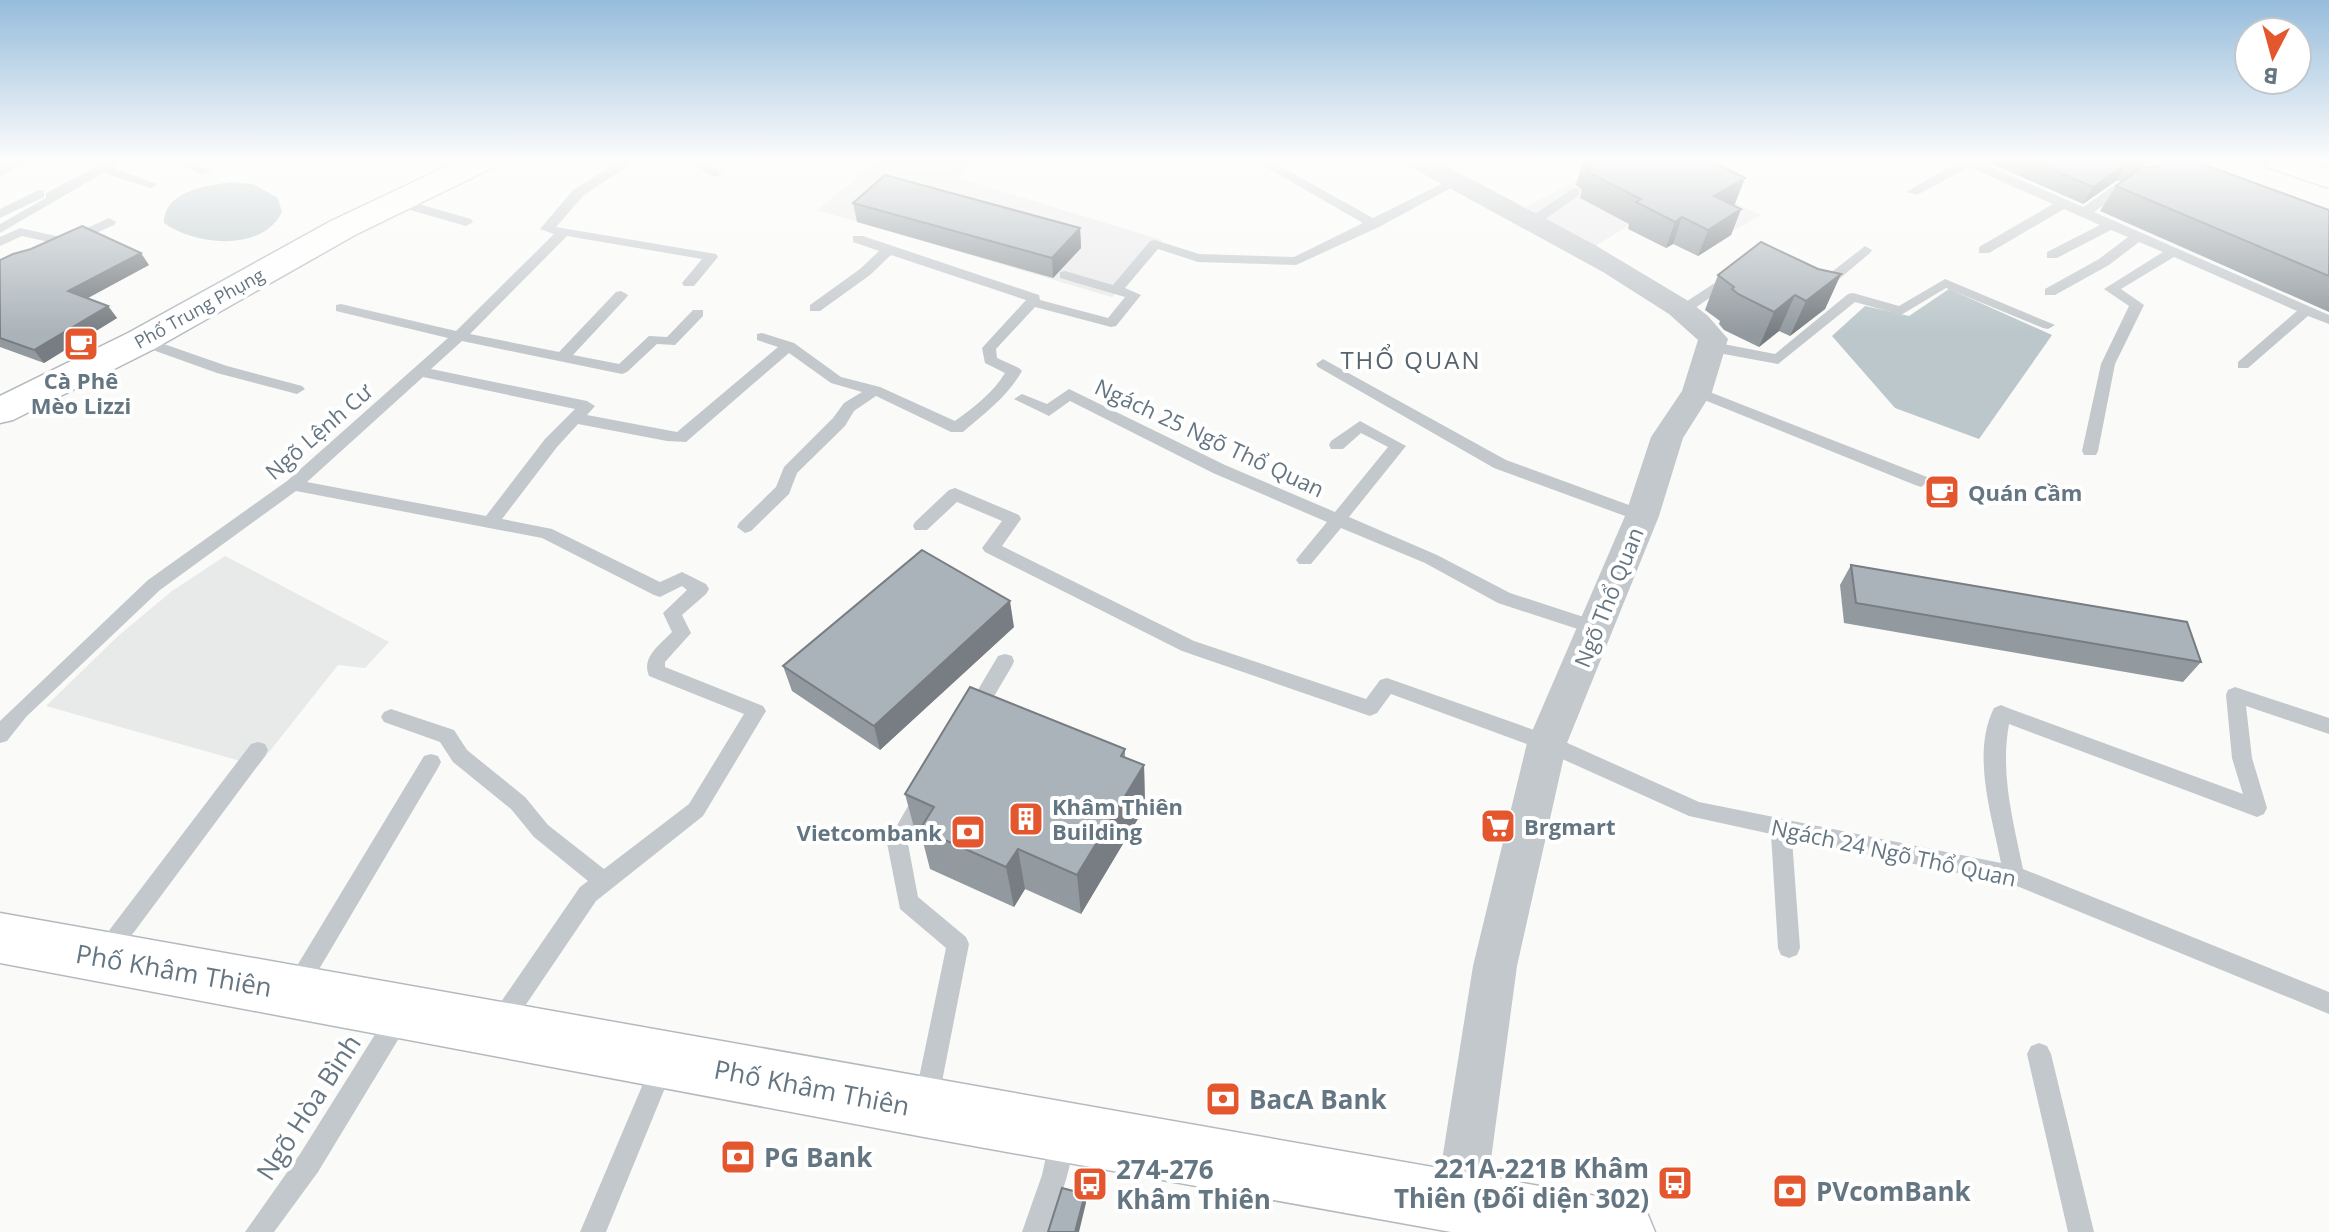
<svg xmlns="http://www.w3.org/2000/svg" width="2329" height="1232" viewBox="0 0 2329 1232" font-family="'Open Sans',sans-serif">
<rect width="100%" height="100%" fill="#fafaf8"/>
<!-- built -->
<path fill="#e8e9e9" d="M877 161H973L957 178 1162 240 1112 297 817 210Z
M1614 161H1648L1761 215 1735 230 1669 201 1595 246 1522 209Z
M225 556 389 642 365 668 338 665 258 766 46 706 118 636 172 591Z"/>
<!-- water -->
<path fill="#bbc7cb" d="M233 182 253 184 278 198 282 212C262 253 194 245 164 223 164 191 207 185 233 182Z
M1949 289 2052 335 1979 439 1895 408 1832 336 1865 306 1909 316Z"/>
<g fill="none" stroke-linecap="round" stroke-linejoin="round">
<defs>
<path id="secondary" d="M458 161H498L494 167 355 235 154 349 13 420 0 423V396L128 333 331 221Z
M0 913 1624 1201 1646 1210 1655 1232H1451L924 1137 0 963Z"/>
<path id="primary" d="M2263 161H2309L2329 169V188L2267 167Z"/>
</defs>
<!-- secondary casing -->
<use href="#secondary" stroke="#b3babf" stroke-width="3"/>
<!-- primary casing -->
<use href="#primary" stroke="#b5babe" stroke-width="3"/>
<!-- lane -->
<path fill="#c3c8cc" fill-rule="evenodd" d="M11 161H27L0 177V168Z
M107 161H123L113 168 157 184 151 188 103 173 0 233V224L46 198V193Z
M177 161H194L211 172 201 175Z
M620 161H635L583 196 556 227 716 254 718 257 694 286H684L682 283 702 259 567 236 470 334 559 352 616 292 621 291 628 295 626 298 573 355 619 364 649 336 667 337 693 310H703V316L675 345 657 344 627 372 622 374 462 341 431 369 587 401 595 406 587 415 677 432 778 347 757 340V334L762 333 794 343 841 377 880 387 955 421C974 407 993 393 1005 373L985 363 982 348 1026 300 891 255 870 275 820 311H810V305L860 269 879 251 853 242V236H863L1039 295 1040 300 1108 318 1125 297 1060 278V272L1065 271 1113 285 1150 241 1155 240 1199 254 1294 257 1363 223 1255 161H1271L1373 218 1449 180 1460 183 1379 227 1296 265 1198 262 1158 249 1125 288 1141 295 1116 326 1111 327 1035 307 996 349 997 358 1019 368 1022 371C1007 397 985 413 963 432H951L876 396 854 411 845 426 797 473 789 494 751 531 745 533 737 527 739 523 776 487 784 467 833 418 844 403 862 392 831 383 789 353 686 442 667 441 578 424 557 447 502 519 552 529 660 582 682 572 706 584 709 589 706 594 682 615 691 633 665 662V667L763 706 766 711 703 816 596 901 508 1031 500 1034 492 1031 489 1023 492 1015 580 887 588 881 534 837 511 809 453 762 440 742 384 722 381 717 384 712 391 709 454 730 467 750 525 797 548 825 604 869 689 804 744 714 649 676C641 657 660 645 672 632L663 613 687 590 682 586 660 597 654 595 542 538 296 491 160 590 26 717 7 741 0 743V721L148 580 287 481 448 338 336 311V305L341 304 456 331 554 234 540 229 573 190ZM423 377 575 409 545 439 486 516 307 482Z
M690 161H705L723 174 713 177Z
M1960 161H1977L2083 207 2118 183 2132 184 2155 161H2168L2140 191 2125 190 2094 212 2329 315V324L2308 316 2248 368H2238V362L2297 311 2174 257 2121 289 2144 305 2115 364 2098 451 2096 455H2084L2082 451 2101 364 2129 306 2104 289 2163 252 2139 242 2109 265 2055 295H2045V289L2099 259 2128 237 2111 230 2057 258H2047V252L2100 225 2064 209 1989 253H1979V247L2053 204 1969 167 1917 195 1906 192Z
M1574 188 1579 189V195L1537 225H1527V219Z
M39 190 44 191V197L0 218V209Z
M394 197 471 219 473 222 466 226 389 204 387 201Z
M109 218 116 222 114 225 67 246 22 236 0 246V237L20 228 65 238Z
M1865 246 1872 250 1870 253 1825 291H1815V285Z
M1730 273 1735 274V280L1688 313H1678V307Z
M1945 279 2055 325 2048 329 2043 328 1946 288 1901 315 1855 302 1778 364 1713 352 1706 347 1713 342 1775 354 1848 294 1853 293 1899 306Z
M141 336 227 366 302 386 305 389 297 394 217 373 136 344V338Z
M1323 359 1506 460 1648 512 1650 516 1642 522 1636 520 1494 468 1318 367 1316 364Z
M1697 387 1927 477 1929 481 1921 487 1915 485 1692 395 1689 392Z
M1069 389 1225 465 1335 512 1388 447 1361 433 1343 449H1331L1329 445 1331 441 1360 421 1406 446 1349 517 1437 555 1510 593 1602 623 1605 628 1602 633 1596 635 1498 603 1425 563 1341 528 1311 564H1299L1296 560 1299 556 1327 522 1213 473 1070 401 1049 416 1014 399 1022 394 1047 404Z
M955 488 1019 515 1021 519 1002 546 1194 641 1366 699 1380 680 1387 678 1554 737 1699 802 2001 863C1992 816 1971 754 1994 708L2001 705 2008 708 2243 794 2232 758 2226 695 2228 690 2235 687 2329 718V734L2246 706 2252 758 2267 808 2264 814 2257 817 2009 724C2000 774 2013 820 2023 869L2329 992V1014L2012 884 1792 839 1800 948 1797 955 1789 958 1781 955 1778 948 1771 834 1689 816 1540 749 1391 694 1377 713 1370 716 1182 651 985 552 982 548 1002 521 957 502 927 530H915L913 526 915 522 949 490Z
M1005 654 1012 656 1014 661 1012 666 980 720 973 723 966 720 963 715 966 710 998 656Z
M258 742 265 744 268 750 265 756 114 959 106 962 98 959 95 952 98 945 251 744Z
M431 754 438 756 441 762 438 768 305 993 297 997 289 993 286 986 289 979 424 756Z
M923 789 930 792 933 798 908 844 918 897 966 937 969 944 938 1102 934 1110 926 1114 918 1110 914 1102 946 948 900 909 887 843 916 792Z
M399 1006 407 1009 410 1017 407 1025 318 1172 274 1232H245L300 1154 391 1009Z
M2039 1043 2047 1046 2051 1054 2094 1232H2068L2027 1054 2031 1046Z
M662 1055 670 1058 674 1066 606 1232H580L654 1058Z
M1061 1126 1070 1129C1080 1154 1056 1207 1048 1232H1022L1042 1175 1052 1129Z"/>
<!-- street -->
<path fill="#c3c8cc" fill-rule="evenodd" d="M1406 161H1437L1595 245 1690 302 1708 316 1728 339 1712 392 1683 438 1659 516 1567 743 1517 966 1485 1204 1478 1222 1460 1229 1442 1222 1435 1204 1473 966 1527 743 1625 516 1651 437 1682 391 1698 340 1669 314 1603 272 1409 166Z"/>
<!-- secondary -->
<use href="#secondary" fill="#fff" fill-rule="evenodd"/>
<!-- primary -->
<use href="#primary" fill="#fff" fill-rule="evenodd"/>
</g>
<!-- wall -->
<path fill="#929a9f" d="M1583 161H1711L1735 204 1733 205 1741 209 1731 235 1698 256 1673 244 1666 248 1628 229 1629 224 1580 198 1582 190 1576 185Z
M1985 161H2146L2142 167 2329 210V312L2100 211 2116 186 2123 181H2116L2083 204Z
M853 203 1080 228 1081 248 1053 278 857 222Z
M0 260 149 265 87 298 108 306 117 318 44 363 0 347Z
M1818 269 1841 274 1825 309 1790 336 1779 331 1759 347 1724 330 1719 324 1720 321 1705 310 1718 275Z
M1851 565 2201 662 2183 682 1844 623 1840 585Z
M1014 627 880 750 792 691 783 666Z
M1125 749V758L1144 765 1145 807 1081 914 1025 889 1014 907 930 869 922 838 916 835 905 794Z"/>
<!-- shaded-wall -->
<path fill="#777d82" d="M2126 164 2116 181 2083 204 2093 187Z
M1745 178 1735 204 1705 222 1714 196Z
M1741 209 1731 235 1698 256 1708 230Z
M1682 217 1673 244 1666 248 1675 222Z
M1080 228 1081 248 1053 278 1052 258Z
M141 253 149 265 77 304 68 291Z
M1841 274 1825 309 1790 336 1806 301Z
M1795 295 1779 331 1759 347 1774 312Z
M108 306 117 318 44 363 34 350Z
M1010 601 1014 627 880 750 874 726Z
M1144 765 1145 807 1081 914 1077 875Z
M1018 849 1025 889 1014 907 1006 867Z
M1085 1194 1086 1203 1079 1232H1075Z"/>
<!-- building -->
<path fill="#aab3b9" stroke="#777d82" stroke-width="2" d="M1586 161H1711L1745 178 1714 196 1741 209 1708 230 1682 217 1675 222 1636 202 1641 199 1587 172 1592 166Z
M2033 161H2144L2141 164H2126L2093 187Z
M2164 161H2194L2329 210V276L2116 186 2142 167H2158Z
M885 175 1080 228 1052 258 853 203Z
M82 226 141 253 68 291 108 306 34 350 0 338V260L13 254 31 249Z
M1761 242 1818 269 1841 274 1806 301 1795 295 1774 312 1738 294 1732 289 1734 287 1718 275Z
M922 550 1010 601 874 726 783 666Z
M1851 565 2187 622 2201 662 1856 603Z
M970 687 1125 749 1121 756 1144 765 1077 875 1018 849 1006 867 920 829 934 807 905 794Z
M1062 1188 1085 1194 1075 1232H1048Z"/>
<!-- sky -->
<linearGradient id="sky" x2="0" y2="1"><stop stop-color="#96bcdc"/><stop offset="0.48" stop-color="#fdfdfc"/><stop offset="1" stop-color="#fdfdfc" stop-opacity="0"/></linearGradient>
<rect width="2329" height="334" fill="url(#sky)"/>
<!-- icons -->
<defs>
<symbol id="cafe-square" viewBox="-11 -11 22 22"><rect x="-9" y="-9" width="18" height="18" rx="4" fill="#e4572e" stroke="#fff"/><path d="M-5.5-4.5H6V0H3Q3 3.5 0 3.5H-2.5Q-5.5 3.5-5.5 0ZM3-3.2v2h1.7v-2ZM-6 4.5H4V6H-6Z" fill="#fff"/></symbol>
<symbol id="building-square" viewBox="-11 -11 22 22"><rect x="-9" y="-9" width="18" height="18" rx="4" fill="#e4572e" stroke="#fff"/><path d="M-4-6H4V6H1V3H-1V6H-4ZM-2.5-4.3h1.7v1.8h-1.7ZM.8-4.3h1.7v1.8H.8ZM-2.5-1h1.7V.8h-1.7ZM.8-1h1.7V.8H.8Z" fill="#fff"/></symbol>
<symbol id="supermarket-square" viewBox="-11 -11 22 22"><rect x="-9" y="-9" width="18" height="18" rx="4" fill="#e4572e" stroke="#fff"/><path d="M-6-5.5h2.5l.6 2H6L4.5 2H-2.5L-4.4-4H-6ZM-1.5 3.2a1.3 1.3 0 1 0 .1 0ZM3 3.2a1.3 1.3 0 1 0 .1 0Z" fill="#fff"/></symbol>
<symbol id="bank-square" viewBox="-11 -11 22 22"><rect x="-9" y="-9" width="18" height="18" rx="4" fill="#e4572e" stroke="#fff"/><path d="M-6-4H6V4H-6ZM0-2.3a2.3 2.3 0 1 0 0 4.6a2.3 2.3 0 1 0 0-4.6Z" fill="#fff"/></symbol>
<symbol id="bus-square" viewBox="-11 -11 22 22"><rect x="-9" y="-9" width="18" height="18" rx="4" fill="#e4572e" stroke="#fff"/><path d="M-5-6H5V4H4V6H2V4H-2V6H-4V4H-5ZM-3.5-4V0h7V-4ZM-3.5 1.2v1.5H-2V1.2ZM2 1.2v1.5H3.5V1.2Z" fill="#fff"/></symbol>
</defs>
<g fill-rule="evenodd">
<use href="#cafe-square" x="61" y="324" width="40" height="40"/>
<use href="#cafe-square" x="1922" y="472" width="40" height="40"/>
<use href="#building-square" x="1006" y="799" width="40" height="40"/>
<use href="#supermarket-square" x="1478" y="806" width="40" height="40"/>
<use href="#bank-square" x="948" y="812" width="40" height="40"/>
<use href="#bank-square" x="1203" y="1079" width="40" height="40"/>
<use href="#bank-square" x="718" y="1137" width="40" height="40"/>
<use href="#bus-square" x="1655" y="1163" width="40" height="40"/>
<use href="#bus-square" x="1070" y="1164" width="40" height="40"/>
<use href="#bank-square" x="1770" y="1171" width="40" height="40"/>
</g>
<g text-anchor="middle" dominant-baseline="central" stroke-width="8" stroke-linejoin="round" paint-order="stroke">
<!-- far-street labels -->
<g font-size="18" fill="#657683" stroke="#fff">
<text transform="translate(199 308) rotate(-29)">Phố Trung Phụng</text>
</g>
<!-- poi labels -->
<g font-size="22" font-weight="bold" fill="#657683" stroke="#fff" text-anchor="start">
<text x="81" y="380" text-anchor="middle">Cà Phê<tspan x="81" dy="25">Mèo Lizzi</tspan></text>
<text x="1968" y="492">Quán Cầm</text>
<text x="1052" y="806">Khâm Thiên<tspan x="1052" dy="25">Building</tspan></text>
<text x="1524" y="826">Brgmart</text>
<text x="942" y="832" text-anchor="end">Vietcombank</text>
</g>
<!-- street labels -->
<g font-size="22" fill="#657683" stroke="#fff">
<text transform="translate(318 431) rotate(-41)">Ngõ Lệnh Cư</text>
<text transform="translate(1210 437) rotate(25)">Ngách 25 Ngõ Thổ Quan</text>
<text transform="translate(1608 597) rotate(-68)">Ngõ Thổ Quan</text>
<text transform="translate(1894 852) rotate(12)">Ngách 24 Ngõ Thổ Quan</text>
</g>
<!-- neighbourhood labels -->
<g font-size="24" letter-spacing="2" fill="#57646e" stroke="#fff">
<text x="1411" y="359">THỔ QUAN</text>
</g>
<!-- near-street labels -->
<g font-size="26" fill="#657683" stroke="#fff">
<text transform="translate(174 970) rotate(10)">Phố Khâm Thiên</text>
<text transform="translate(812 1087) rotate(11)">Phố Khâm Thiên</text>
<text transform="translate(308 1107) rotate(-57)">Ngõ Hòa Bình</text>
</g>
<!-- near-poi labels -->
<g font-size="26" font-weight="bold" fill="#657683" stroke="#fff" text-anchor="start">
<text x="1249" y="1099">BacA Bank</text>
<text x="764" y="1157">PG Bank</text>
<text x="1649" y="1168" text-anchor="end">221A-221B Khâm<tspan x="1649" dy="30">Thiên (Đối diện 302)</tspan></text>
<text x="1116" y="1169">274-276<tspan x="1116" dy="30">Khâm Thiên</tspan></text>
<text x="1816" y="1191">PVcomBank</text>
</g>
</g>
<!-- north arrow -->
<g transform="translate(2273 56) rotate(186)"><circle r="38" fill="#ffffff" stroke="#c1c8cd" stroke-width="2"/>
<path d="M0-6L14 30L0 20L-14 30Z" fill="#e4572e"/>
<text y="-12" font-size="22" font-weight="bold" text-anchor="middle" fill="#657683">B</text>
</g>
</svg>
